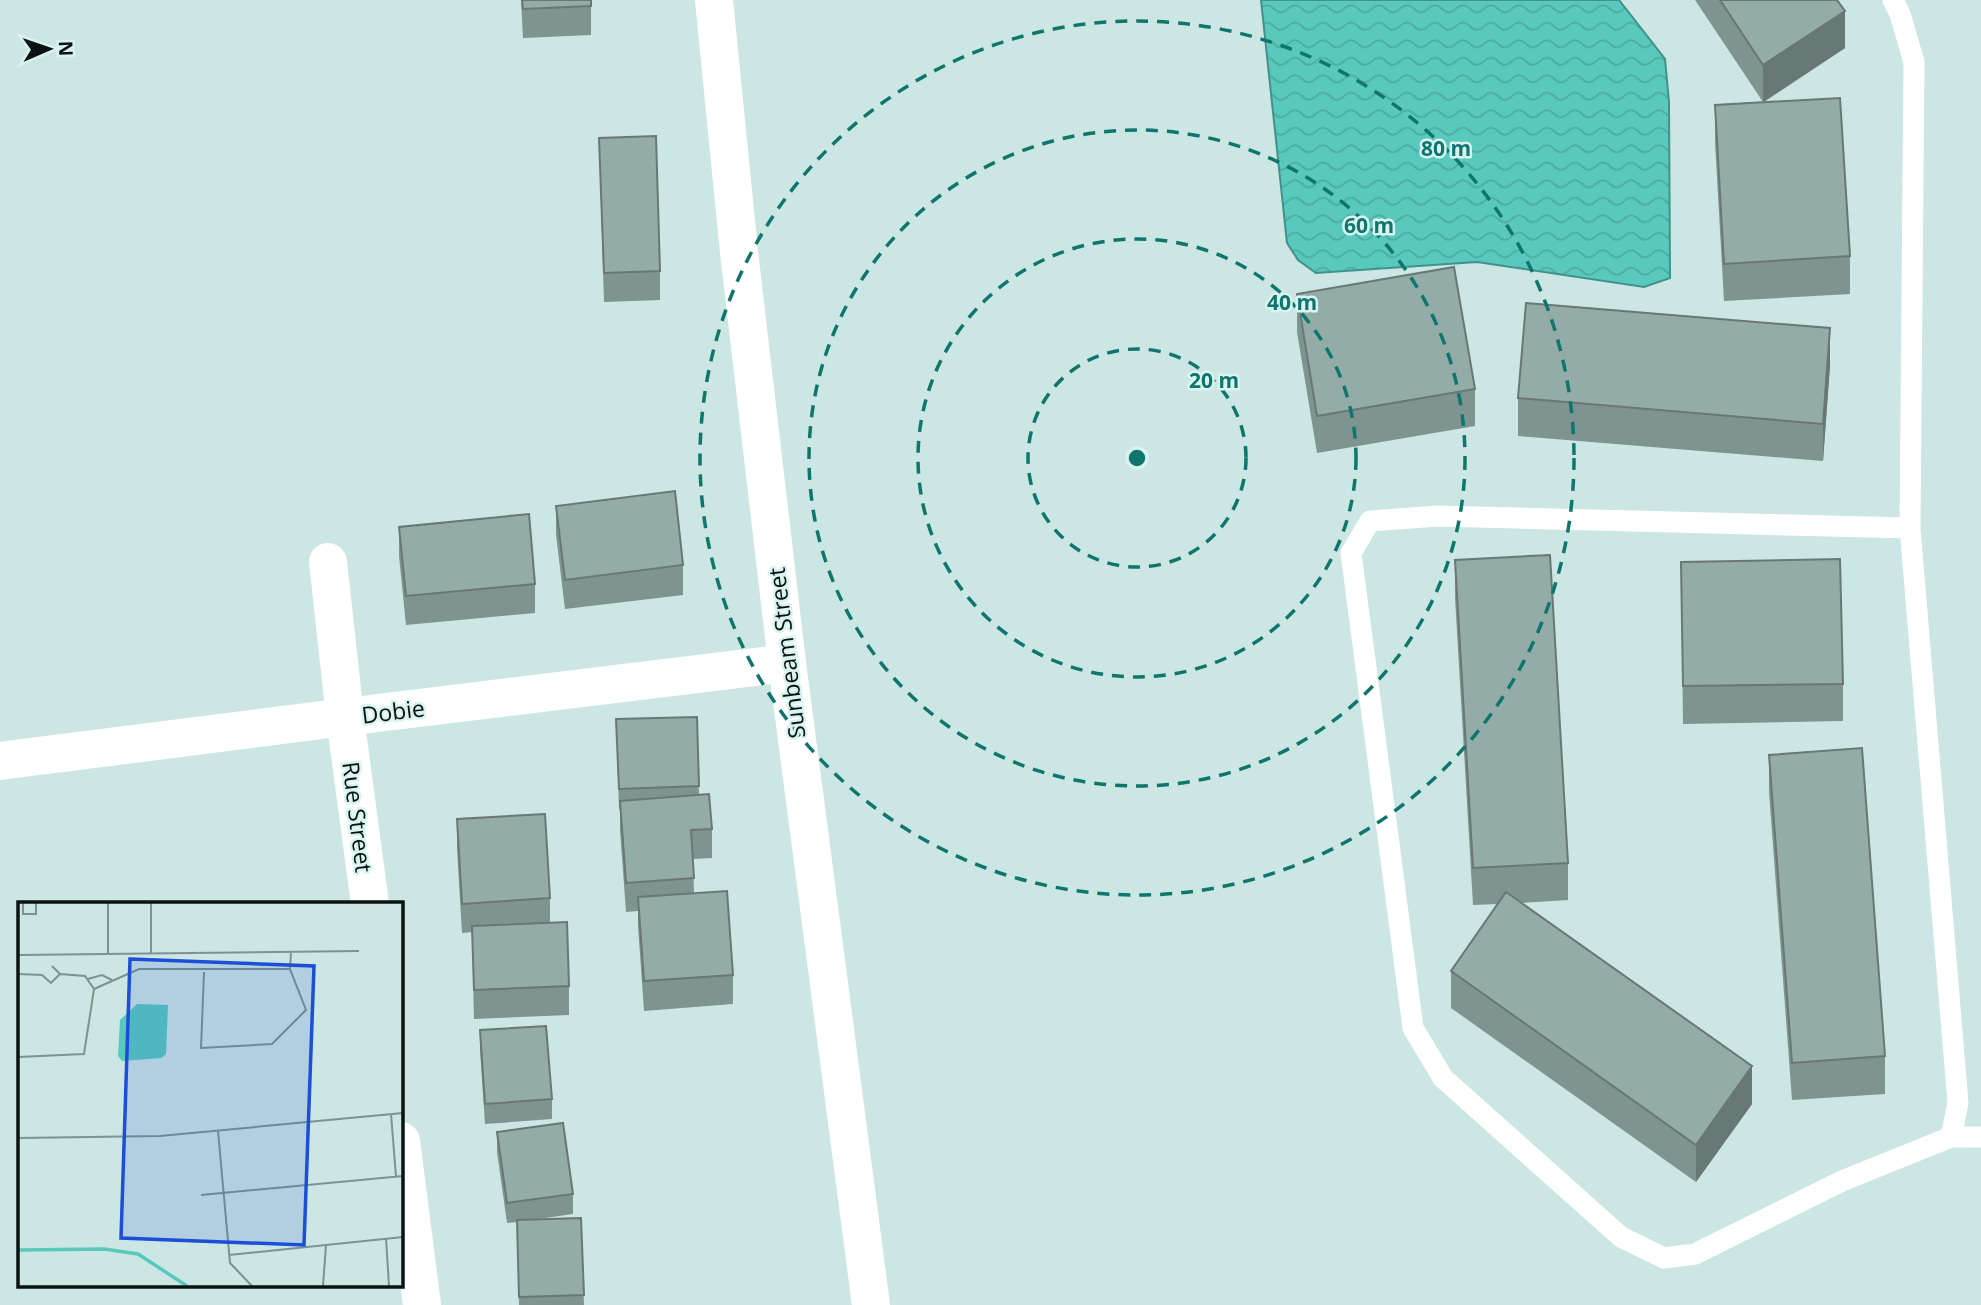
<svg xmlns="http://www.w3.org/2000/svg" width="1981" height="1305" viewBox="0 0 1981 1305" font-family="'Open Sans',sans-serif">
<defs>
<pattern id="water-waves" width="16" height="10" patternUnits="userSpaceOnUse" patternTransform="scale(1.75)"><rect width="16" height="10" fill="#59c9be"/><path d="M0 5q4-4 8 0t8 0" fill="none" stroke="#4caca2"/></pattern>
</defs>
<rect width="100%" height="100%" fill="#cce6e3"/>
<!-- water -->
<path fill="url(#water-waves)" stroke="#41928a" stroke-width="2" d="M1261 0H1619L1665 59 1669 102 1670 278 1644 287 1477 262 1316 273 1298 260 1287 243Z"/>
<g fill="none" stroke-linecap="round" stroke-linejoin="round">
<!-- service -->
<path stroke="#fff" stroke-width="21" d="M1893 0 1900 14 1914 62 1910 528 1958 1103 1951 1137
M1910 528 1438 516 1370 521 1351 553 1413 1028 1443 1078 1621 1237 1664 1258 1695 1254 1842 1181 1951 1137H1981"/>
<!-- minor -->
<path stroke="#fff" stroke-width="38" d="M328 562 345 717 370 904
M0 761 345 717 787 663
M401 1141 422 1305"/>
<!-- tertiary -->
<path stroke="#fff" stroke-width="38" d="M714 0 739 252 787 663 871 1305"/>
</g>
<!-- wall -->
<path fill="#7e9490" d="M521 0H591V35L523 38Z
M1695 0H1837L1845 48 1764 102 1850 256V294L1724 301 1715 142V105L1763 102Z
M599 138 660 271V300L604 302Z
M1297 294 1475 389V426L1317 453 1297 332Z
M1830 365 1823 461 1518 436V398Z
M556 506 683 565V595L565 609 556 535Z
M399 527 535 584V613L406 625 399 556Z
M1455 560 1568 863V900L1521 903 1752 1104 1696 1182 1451 1008V971L1498 904 1473 905 1455 598Z
M1681 562 1843 684V721L1683 724Z
M697 717 699 795 712 829V858L693 859 694 893 733 975V1004L644 1011 638 926V911L626 912 620 830V809H619L616 719Z
M1769 755 1885 1056V1094L1792 1100 1769 792Z
M457 819 550 898V923L569 986V1015L474 1019 472 932 462 933 457 848Z
M480 1030 552 1099V1119L485 1124 480 1050Z
M497 1132 573 1194V1214L531 1220 581 1218 584 1305H519L517 1222 507 1223 497 1152Z"/>
<!-- shaded-wall -->
<path fill="#677876" d="M1845 11V48L1763 102V65Z
M1830 328V365L1823 461V424Z
M1752 1066V1104L1696 1182V1145Z"/>
<!-- building -->
<path fill="#93aca8" stroke="#677876" stroke-width="2" d="M522 0H591V6L523 9Z
M1720 0H1837L1845 11 1763 65Z
M1840 98 1850 256 1724 264 1715 105Z
M656 136 660 271 604 273 599 138Z
M1454 267 1475 389 1317 416 1297 294Z
M1526 303 1830 328 1823 424 1518 398Z
M675 491 683 565 565 580 556 506Z
M529 514 535 584 406 596 399 527Z
M1550 555 1568 863 1473 868 1455 560Z
M1840 559 1843 684 1683 686 1681 562Z
M697 717 699 786 619 789 616 719Z
M1862 748 1885 1056 1792 1063 1769 755Z
M709 794 712 829 691 830 694 878 626 883 620 801Z
M545 814 550 898 462 904 457 819Z
M727 891 733 975 644 981 638 897Z
M1506 892 1752 1066 1696 1145 1451 971Z
M567 922 569 986 474 990 472 926Z
M546 1026 552 1099 485 1104 480 1030Z
M563 1123 573 1194 507 1203 497 1132Z
M581 1218 584 1295 519 1297 517 1220Z"/>
<!-- distance rings -->
<g fill="none" stroke="#0f766e" stroke-width="3.5" stroke-dasharray="12 9">
<circle cx="1137" cy="458" r="109"/>
<circle cx="1137" cy="458" r="219"/>
<circle cx="1137" cy="458" r="328"/>
<circle cx="1137" cy="458" r="437"/>
</g>
<g text-anchor="middle" dominant-baseline="central" stroke-width="5" stroke-linejoin="round" paint-order="stroke">
<!-- street labels -->
<g font-size="23" fill="#0a1312" stroke="#d9f4f0">
<text transform="translate(786 653) rotate(-97)">Sunbeam Street</text>
<text transform="translate(393 711) rotate(-7)">Dobie</text>
<text transform="translate(358 817) rotate(83)">Rue Street</text>
</g>
</g>
<!-- overview -->
<g transform="translate(18 902)">
<rect width="385" height="385" fill="#cce6e3"/>
<path d="M119 102 150 103 148 152 143 156 104 159 100 154 102 118Z" fill="#59c9be"/>
<path fill="none" stroke="#59c9be" stroke-width="3.5" d="M0 348 86 347 120 352 169 384"/>
<path fill="none" stroke="#7e928f" stroke-width="2" d="M5 1V12H18V1M90 1V52M133 1V52M0 53 341 49M186 70 183 146 254 142 288 108 272 67 273 50M0 72 24 73 33 81 42 72M70 77 84 73 94 78M76 87 121 67H272M0 155 66 152 76 87 67 74 42 72 34 64M373 212 378 275M200 229 212 361 234 384M0 236 142 234 385 211M183 293 385 274M368 336 371 384M211 353 385 335M305 384 308 343"/>
<path fill="#1d4ed8" fill-opacity="0.15" stroke="#1d4ed8" stroke-width="3.5" d="M112 57 296 64 286 343 103 336Z"/>
<rect width="385" height="385" fill="none" stroke="#0a1312" stroke-width="3.5"/>
</g>
<circle cx="1137" cy="458" r="10" fill="#0f766e" stroke="#d9f4f0" stroke-width="3.5"/>
<g font-size="21" text-anchor="middle" font-weight="bold" fill="#0f766e" stroke="#d9f4f0" stroke-width="5" stroke-linejoin="round" paint-order="stroke">
<text x="1446" y="156">80 m</text>
<text x="1369" y="233">60 m</text>
<text x="1292" y="310">40 m</text>
<text x="1214" y="388">20 m</text>
</g>
<!-- north arrow -->
<g transform="translate(49 49) rotate(88)" stroke="#d9f4f0" stroke-width="5" paint-order="stroke">
<path d="M0-5L12 26L0 18L-12 26Z" fill="#0a1312"/>
<text y="-10" font-size="19" font-weight="bold" text-anchor="middle" fill="#0a1312">N</text>
</g>
</svg>
